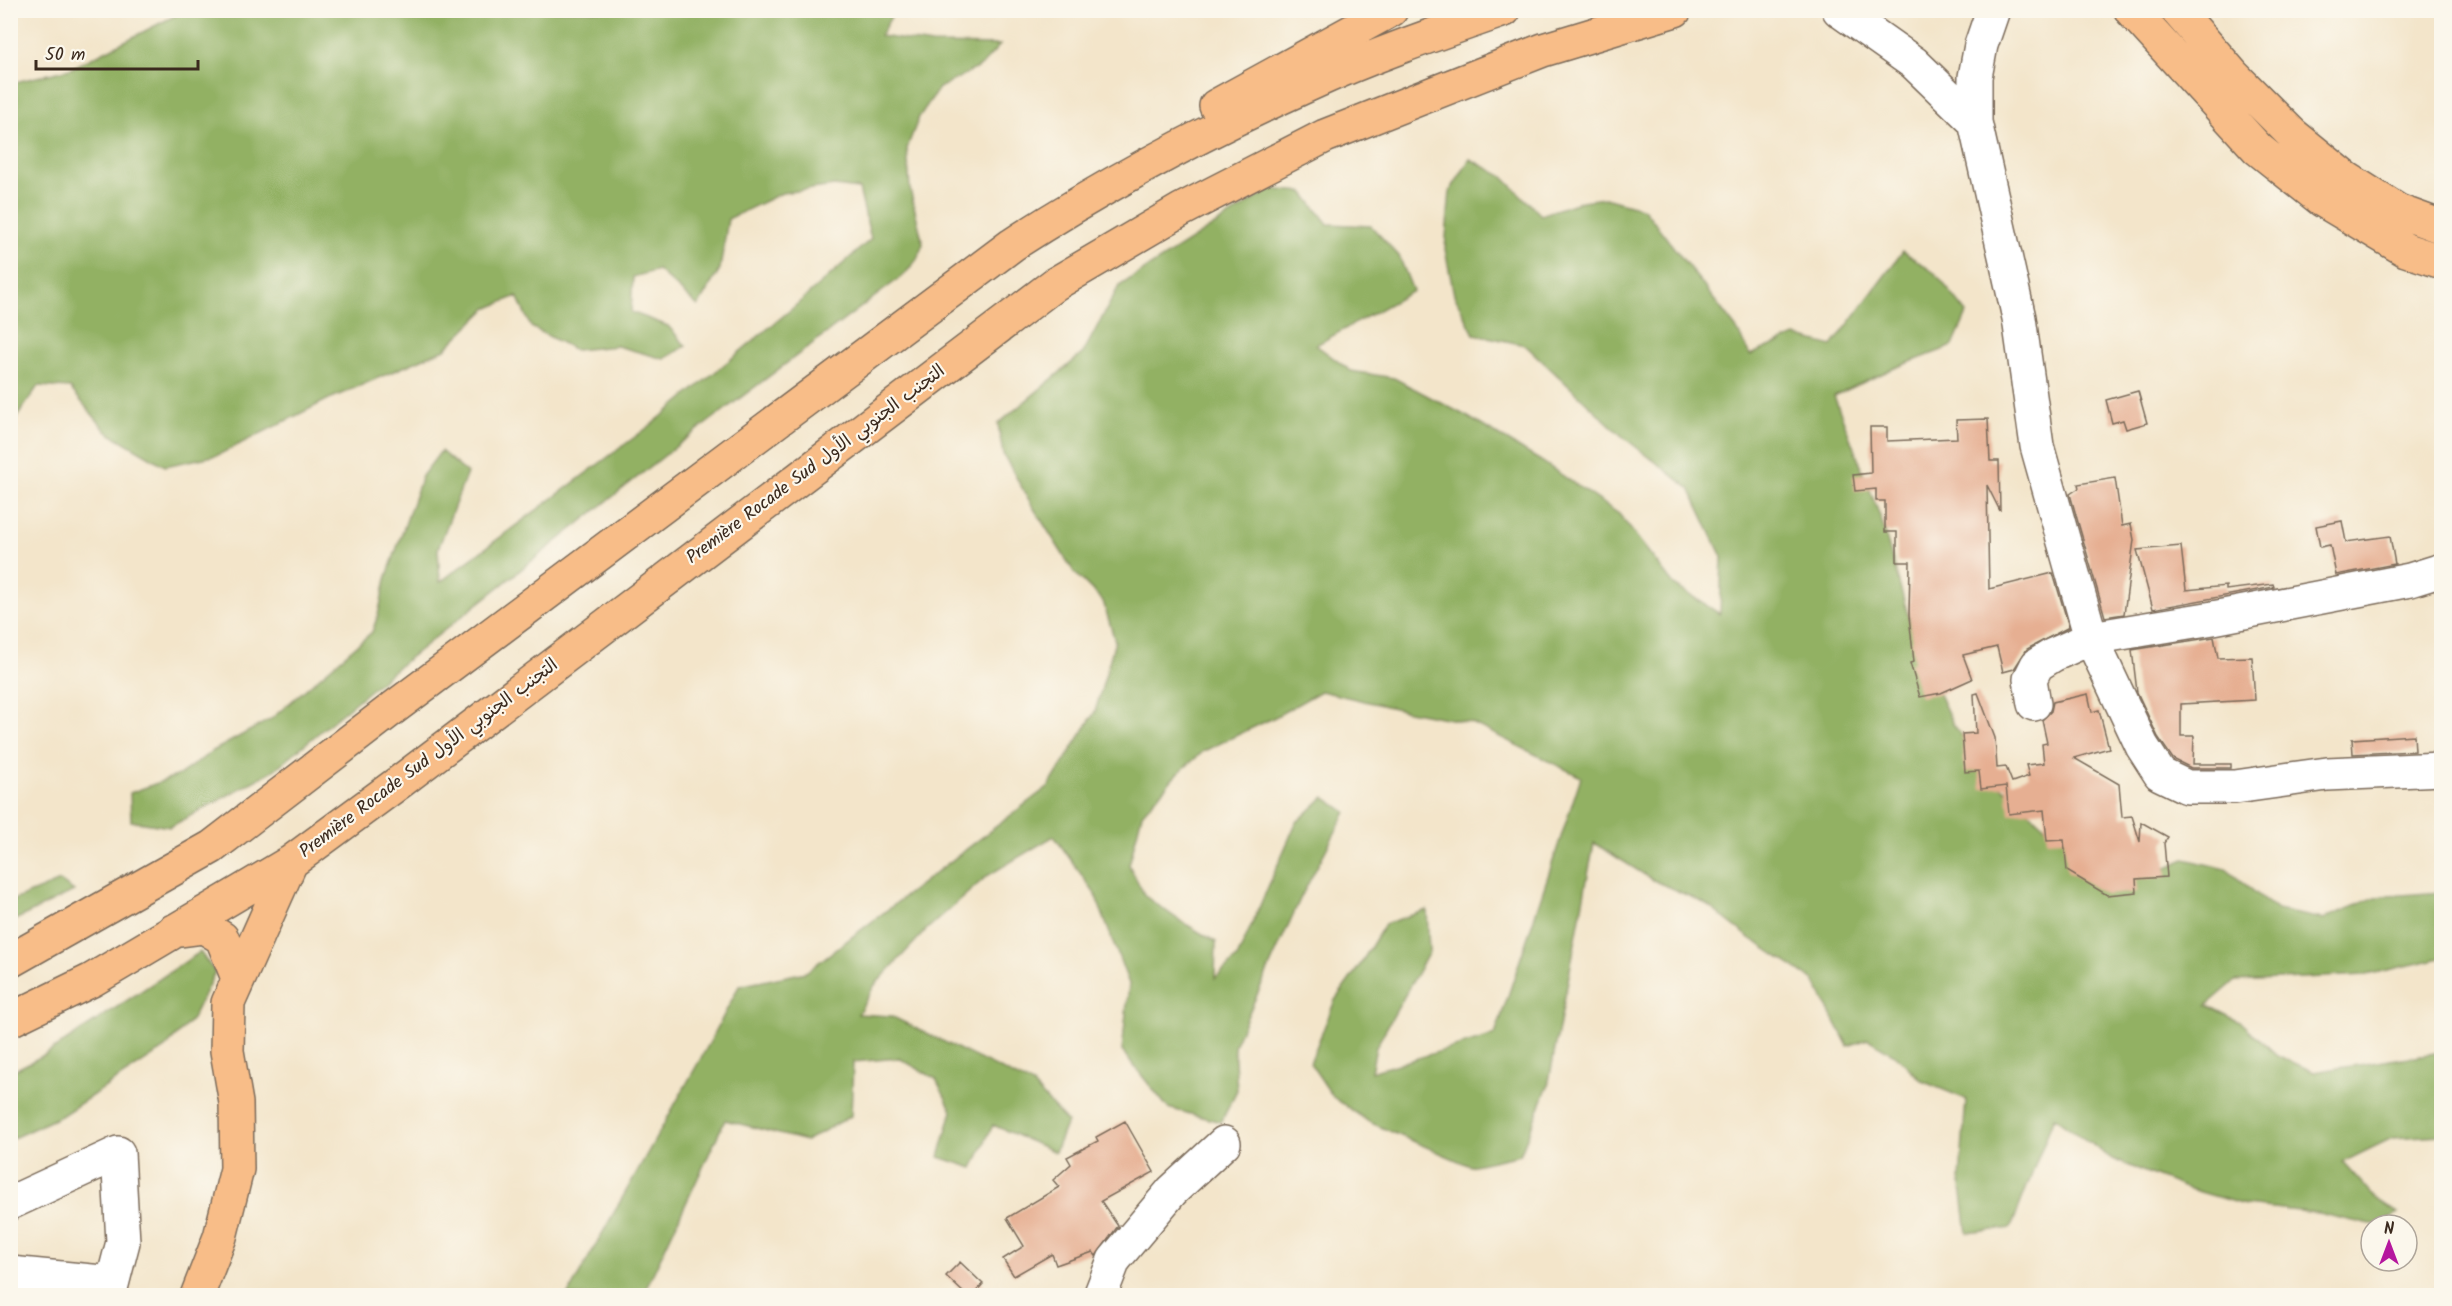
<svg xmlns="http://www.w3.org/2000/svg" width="2452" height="1306" viewBox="0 0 2452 1306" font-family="Kalam,'Playpen Sans Arabic',sans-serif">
<rect width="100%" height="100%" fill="#fbf7ec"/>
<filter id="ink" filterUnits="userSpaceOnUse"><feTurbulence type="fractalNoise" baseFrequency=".0167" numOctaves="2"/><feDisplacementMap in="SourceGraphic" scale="12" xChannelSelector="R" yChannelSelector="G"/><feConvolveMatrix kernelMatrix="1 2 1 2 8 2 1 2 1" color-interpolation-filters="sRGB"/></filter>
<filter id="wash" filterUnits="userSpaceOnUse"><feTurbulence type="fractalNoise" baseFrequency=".008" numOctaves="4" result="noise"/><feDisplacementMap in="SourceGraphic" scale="24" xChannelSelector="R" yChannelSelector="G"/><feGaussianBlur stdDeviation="1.35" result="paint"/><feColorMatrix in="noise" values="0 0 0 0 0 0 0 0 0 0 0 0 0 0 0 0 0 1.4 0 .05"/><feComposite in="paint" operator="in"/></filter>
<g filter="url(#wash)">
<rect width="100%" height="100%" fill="#f3e5ca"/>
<!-- forest -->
<path fill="#92b164" stroke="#666e41" stroke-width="1.5" d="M895 10 880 36 932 44 1000 45 981 66 939 88 919 117 907 148 910 189 923 244 917 259 905 274 678 445 393 671 274 770 170 827 131 821 130 793 179 775 213 751 271 719 372 632 378 615 386 579 422 476 441 451 467 473 438 549 440 582 651 425 794 307 871 239 859 189 834 186 782 193 728 219 720 269 698 306 658 270 633 277 631 312 668 326 686 346 664 359 617 346 575 350 531 327 517 296 486 309 445 349 327 400 218 455 165 466 107 432 70 388 38 386 11 426V83L70 69 184 11Z
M1470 159 1502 176 1541 215 1582 201 1605 198 1644 209 1736 328 1750 355 1795 336 1832 346 1903 251 1936 274 1967 313 1953 346 1892 369 1834 396 1881 519 1917 647 1953 724 1999 784 2041 823 2114 878 2146 876 2185 859 2226 869 2277 910 2323 919 2375 897 2441 892V958L2366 975 2235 981 2207 1005 2242 1023 2277 1055 2314 1072 2441 1052V1135L2392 1138 2343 1162 2375 1198 2398 1213 2377 1225H2371L2318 1213 2245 1205 2183 1187 2112 1159 2054 1117 2011 1228 1967 1233 1960 1178 1966 1099 1922 1081 1898 1057 1868 1039 1848 1046 1814 981 1750 938 1704 903 1653 880 1594 843 1548 1086 1520 1155 1470 1166 1369 1122 1333 1097 1310 1063 1335 1000 1358 968 1385 924 1427 910 1429 952 1376 1047 1371 1072 1495 1035 1581 777 1472 723 1403 710 1321 691 1275 717 1204 751 1177 774 1142 814 1129 865 1145 896 1179 920 1216 942 1215 978 1237 958 1296 823 1324 797 1346 812 1301 897 1234 1046 1237 1090 1221 1122 1168 1108 1122 1051 1129 984 1095 894 1054 836 987 876 927 929 874 986 858 1014 891 1016 1033 1085 1067 1122 1055 1152 993 1125 973 1168 939 1157 952 1111 936 1079 899 1058 853 1062 851 1116 806 1141 725 1120 643 1295 567 1296 710 1042 739 986 806 972 1049 786 1095 712 1115 641 1103 601 1074 572 1033 507 1003 454 998 424 1083 353 1119 286 1271 189 1303 192 1328 224 1371 226 1399 256 1413 291 1316 345 1351 371 1394 378 1468 417 1541 461 1619 514 1674 585 1720 614 1722 557 1690 489 1622 436 1525 345 1474 334 1454 295 1445 249 1450 191Z
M60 881 74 891 11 922V901Z
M200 952 215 972 192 1019 165 1048 61 1116 11 1139V1072L46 1054Z"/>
<g id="blocks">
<!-- building -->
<path fill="#e6af92" d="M2138 391 2147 423 2126 429 2123 420 2112 423 2106 400Z
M1988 419 1990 461H1999L2000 511 1987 485 1989 589 2053 573 2069 627 2027 649 2014 669 2003 672 1997 647 1963 655 1972 679 1941 693 1920 697 1910 663 1914 662 1909 616 1910 562H1897V532H1885V501H1876V489L1855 491 1853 475 1871 473 1870 427H1887V441L1957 438 1956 420Z
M2115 478 2122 526 2131 524 2134 540 2124 614 2105 617 2070 494 2079 488 2078 484Z
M2342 521 2346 542 2390 536 2395 564 2336 575 2330 545 2320 547 2316 526Z
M2181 546 2186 590 2226 586V590L2273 584 2274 587 2153 609 2137 550Z
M2214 637 2218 658 2252 657 2255 700 2181 704V736H2194L2193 764H2231V768H2191L2173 759 2158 737 2137 692 2132 650Z
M1978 693 1995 738 1997 768 2006 767 2012 782 2029 776 2026 765 2044 763 2042 744 2047 743 2042 720 2051 711 2053 702 2088 694 2092 712 2099 710 2109 748 2074 758 2119 784 2122 817 2132 816 2140 842 2141 822 2168 837 2164 843 2167 877 2136 879 2137 892 2107 895 2067 871 2064 840 2047 841 2044 810 2009 814 2006 786 1981 789 1979 771 1965 772 1962 734 1976 733 1974 694Z
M2414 735 2415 751 2353 754 2352 739Z
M1125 1121 1154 1172 1101 1201 1118 1226 1096 1256 1093 1252 1056 1265 1052 1254 1014 1276 1003 1259 1024 1246 1007 1218 1059 1187 1053 1180 1071 1164 1067 1157 1098 1141 1096 1137Z
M960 1262 983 1284 972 1296H967L946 1276Z"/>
</g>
</g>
<g filter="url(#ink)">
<use href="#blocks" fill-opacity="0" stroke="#7b6b5a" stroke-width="1.5"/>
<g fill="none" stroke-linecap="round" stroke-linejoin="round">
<defs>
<path id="minor" d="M1839 10 1914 63 1975 122
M1993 10 1981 45 1975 77V122L2019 318 2037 446 2091 638 2142 746 2160 774 2187 787H2235L2327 774 2442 769
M2034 704 2030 679 2037 665 2053 655 2091 638 2213 618 2410 580 2442 570
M10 1203 118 1153 123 1242 109 1296
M10 1273 112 1283
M1100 1296 1114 1260 1172 1191 1224 1143"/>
<path id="highway" d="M2131 10 2258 149 2322 200 2406 250 2442 262
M2177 10 2234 76 2292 134 2346 178 2398 211 2442 227
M1216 106 1391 10
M173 931 204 927 222 938 238 978
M10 961 212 847 388 712 1012 245C1106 184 1206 131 1308 85 1371 56 1438 33 1504 10
M10 1020 92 980 291 862 401 781 1055 284 1181 210 1325 136 1543 50 1675 10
M197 1296 220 1237 237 1169 236 1103 227 1051 228 1003 291 862"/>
</defs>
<!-- minor casing -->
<use href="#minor" stroke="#7b6b5a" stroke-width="36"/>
<!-- highway casing -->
<use href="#highway" stroke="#7b6b5a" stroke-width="36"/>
<!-- minor -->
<use href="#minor" stroke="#fff" stroke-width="33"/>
<!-- highway -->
<use href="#highway" stroke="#f8bd88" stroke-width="33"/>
</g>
</g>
<g text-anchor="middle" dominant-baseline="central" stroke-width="4.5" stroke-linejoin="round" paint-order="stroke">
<!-- street labels -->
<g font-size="18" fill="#3b2a1e" stroke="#fbf7ec">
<text transform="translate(816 465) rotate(-37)">Première Rocade Sud التجنب الجنوبي الأول</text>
<text transform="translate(429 759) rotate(-37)">Première Rocade Sud التجنب الجنوبي الأول</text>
</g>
</g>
<!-- margin -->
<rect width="2452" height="1306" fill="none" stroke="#fbf7ec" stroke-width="36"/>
<!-- north arrow -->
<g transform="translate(2389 1243)"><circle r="28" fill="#fbf7ec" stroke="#aea59a" stroke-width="1.5"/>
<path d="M0-4.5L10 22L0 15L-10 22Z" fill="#b5179e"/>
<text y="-9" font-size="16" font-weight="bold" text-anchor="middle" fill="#3b2a1e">N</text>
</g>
<!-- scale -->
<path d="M36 60v9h162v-9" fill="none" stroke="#3b2a1e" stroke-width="3"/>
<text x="45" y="60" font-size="18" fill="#3b2a1e" stroke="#fbf7ec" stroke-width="4.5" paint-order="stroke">50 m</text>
</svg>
